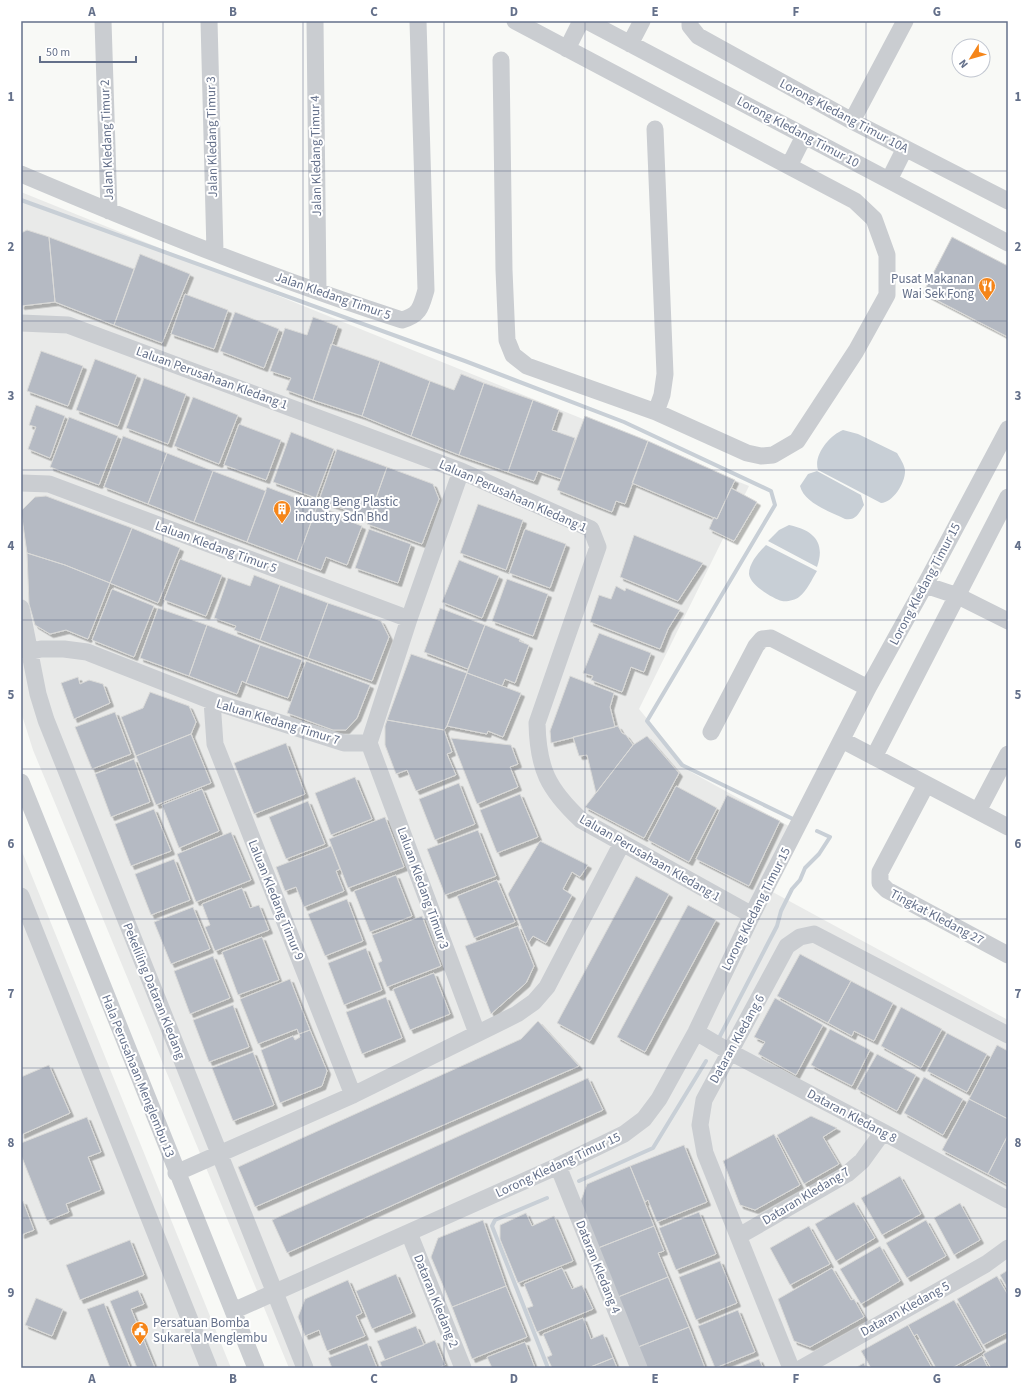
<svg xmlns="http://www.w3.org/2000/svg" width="1029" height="1389" viewBox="0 0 1029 1389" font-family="'Source Sans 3',sans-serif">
<defs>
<filter id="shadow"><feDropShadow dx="3.5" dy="3.5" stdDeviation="0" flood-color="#0004"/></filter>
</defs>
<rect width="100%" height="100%" fill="#f8f9f6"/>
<!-- built -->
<path fill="#e9eae9" d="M21 192 749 486 639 709 691 772 796 830 769 890 1008 1020V1368H289L33 750 21 712Z
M21 849 231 1368H21Z"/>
<!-- water -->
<path fill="#c8cfd6" d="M843 430 858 434 897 453C900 458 904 464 905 470 906 482 893 503 881 503L818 470C813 455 830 435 843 430Z
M817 471 861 495 864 505C859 513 856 521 845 519 831 512 804 503 800 486L808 474Z
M789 525C813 530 826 542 817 567L768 541 779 530Z
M766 545 817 571C812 579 807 591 799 597 795 600 787 602 782 601 772 598 750 585 749 574 749 563 759 552 766 545Z"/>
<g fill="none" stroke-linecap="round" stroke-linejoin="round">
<!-- stream -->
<path stroke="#c8cfd6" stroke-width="4" d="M21 200 465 361 624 422 771 491 775 505 647 721 682 765 793 819
M719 1038 777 926 781 911 792 889 800 880 805 868 819 854 830 837 817 831
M579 1181 653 1148 706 1061
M547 1198 495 1220 492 1226 548 1368"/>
</g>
<!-- building -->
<path fill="#b5bac3" stroke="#dadad8" filter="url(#shadow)" d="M27 230 49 237 55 302 21 306V233Z
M49 237 134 269 114 325 55 302Z
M952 237 1008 266V337L923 293Z
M140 254 190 274 162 343 114 325Z
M185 294 228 310 214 349 171 334Z
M235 312 279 329 264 368 220 351Z
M313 317 338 326 313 400 286 390 291 378 270 371 285 328 307 335Z
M331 344 380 361 362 416 313 400Z
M41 351 83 366 68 406 27 391Z
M95 359 137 375 118 426 76 410Z
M380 361 430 381 411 436 362 416Z
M461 374 484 383 459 455 411 436 430 381 454 390Z
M144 378 186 394 168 444 126 428Z
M484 383 533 400 508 472 459 455Z
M193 397 238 415 219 464 174 446Z
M533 400 559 410 552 430 575 438 561 479 538 471 534 481 508 472Z
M36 405 65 416 50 458 28 449 36 427 29 425Z
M585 416 648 441 625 504 616 501 612 512 557 490Z
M69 417 118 436 99 485 50 467Z
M239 424 281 440 266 480 224 465Z
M291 432 334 449 316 498 273 482Z
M123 436 167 453 148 504 104 487Z
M648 441 735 480 717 519 632 483Z
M337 449 387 467 369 518 319 500Z
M167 453 213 471 194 522 148 504Z
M387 467 433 484 439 499 422 544 367 524Z
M213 471 266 491 247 542 194 522Z
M267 487 317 506 297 561 247 542Z
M731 488 757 502 734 541 709 529 714 517 717 519Z
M46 496 132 528 110 583 65 565 27 553 21 511 35 497Z
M478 504 523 520 506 570 460 553Z
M317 506 342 515 341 518 362 526 347 565 326 557 321 570 297 561Z
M132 528 180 548 158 603 110 583Z
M369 529 411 544 398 583 355 568Z
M525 529 566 544 550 588 509 573Z
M634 535 703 563 678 601 620 577Z
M27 553 65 565 110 583 88 639 66 630 50 634 35 625 29 604Z
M180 559 222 575 206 616 164 600Z
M459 560 499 576 482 618 442 602Z
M254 575 280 585 260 640 234 630 236 626 214 618 228 578 250 586Z
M507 579 548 594 533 636 492 621Z
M280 585 328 603 308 658 260 640Z
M616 586 625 591 626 588 680 610 668 629 660 649 590 622 599 595 611 599Z
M112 589 154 606 134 657 92 640Z
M328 603 381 621 389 637 372 681 308 658Z
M158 608 207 625 189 676 140 658Z
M440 608 485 625 468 669 424 652Z
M207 625 260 645 246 683 242 681 237 694 189 676Z
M485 625 520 639 519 641 529 645 515 683 505 679 502 686 467 673Z
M599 633 651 653 644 672 631 667 622 692 591 680 593 676 583 673Z
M260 645 302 660 288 698 246 683Z
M411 654 467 673 447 726 444 730 387 720Z
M306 661 370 685 357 718 346 730H333L287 713Z
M467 673 521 693 503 737 488 731 487 734 447 726Z
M570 676 614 693 610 707 615 727 551 743 550 731Z
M78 677 80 684 89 680 103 684 110 703 74 719 61 683Z
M150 692 189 706 196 722 191 734 136 756 121 717 143 708Z
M115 712 131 754 92 769 75 727Z
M387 720 444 730 452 752 447 754 456 775 416 791 407 770 396 774 385 745V726Z
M618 726 622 733 626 735 633 745 596 793 587 755 579 756 573 737Z
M191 734 211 783 156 805 136 756Z
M647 736 679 773 644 838 585 807 633 745Z
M451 738 511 745 518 764 510 767 518 787 477 804Z
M286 743 305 794 254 814 234 763Z
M134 759 150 802 111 817 95 774Z
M355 777 372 819 331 835 315 793Z
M459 783 475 824 435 840 419 799Z
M676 786 717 808 689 862 648 840Z
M202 789 219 831 179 848 162 805Z
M520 794 538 837 497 853 480 810Z
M727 795 780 821 749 886 696 859Z
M308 801 325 844 286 859 269 817Z
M154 809 171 851 131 866 115 824Z
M385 817 404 867 348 888 329 839Z
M478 830 496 876 445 895 427 849Z
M231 832 251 880 196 902 177 854Z
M540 841 588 865 580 877 572 872 563 889 572 895 546 943 533 936 528 943 508 894Z
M331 846 340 869 336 871 344 891 304 907 296 887 285 891 276 867Z
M174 859 190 900 151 915 135 874Z
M396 875 412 916 370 932 354 891Z
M636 876 669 894 590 1041 557 1023Z
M497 880 515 922 474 938 457 896Z
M242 888 250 908 259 905 269 930 215 951 205 927 210 925 202 904Z
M347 899 363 941 325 956 308 914Z
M688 905 716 920 645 1052 617 1037Z
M193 907 210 949 171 964 154 922Z
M422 916 441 966 387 987 378 963 382 961 372 935Z
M518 926 534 966 526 983 491 1014 465 946Z
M262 937 279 980 238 995 222 952Z
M366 948 382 990 344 1005 328 963Z
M800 954 851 981 828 1023 777 996Z
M213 956 230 998 190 1014 174 971Z
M434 973 450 1014 410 1030 393 989Z
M290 979 310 1030 299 1034 297 1029 258 1044 240 999Z
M851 981 893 1003 874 1041 854 1031 852 1036 828 1023Z
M386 997 402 1038 362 1054 346 1012Z
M775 998 823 1025 796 1075 758 1054 765 1042 754 1037Z
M233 1005 249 1047 209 1062 193 1020Z
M901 1007 942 1029 921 1068 881 1046Z
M538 1021 579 1066 255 1207 238 1167 521 1039Z
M830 1029 870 1050 852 1086 811 1065Z
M310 1030 327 1071 322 1086 280 1103 261 1050 293 1036 295 1040 300 1037 299 1034Z
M947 1033 987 1054 967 1092 927 1071Z
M997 1045 1008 1051V1119L969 1099Z
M253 1052 274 1105 233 1121 212 1068Z
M877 1054 916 1075 897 1111 857 1089Z
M49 1065 70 1113 21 1135V1077Z
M924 1077 963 1099 943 1135 904 1113Z
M588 1078 603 1110 287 1253 272 1220Z
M969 1099 1008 1119V1135L988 1174 942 1150Z
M811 1116 837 1128 823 1137 839 1164 804 1184 777 1135Z
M87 1117 101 1152 88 1157 101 1190 66 1204 69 1212 47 1221 21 1155V1143Z
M774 1134 800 1185 755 1210 740 1205 723 1161Z
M1008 1135V1185L988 1174Z
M684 1145 707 1202 657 1222 648 1200 645 1202 630 1166Z
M630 1166 654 1226 598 1248 580 1203 587 1184Z
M900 1176 921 1214 882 1235 861 1198Z
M23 1201 34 1230 21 1235V1202Z
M854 1202 875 1238 836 1261 815 1224Z
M960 1203 980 1240 954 1255 934 1218Z
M699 1212 716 1254 676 1270 659 1228Z
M526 1213 532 1226 554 1216 573 1261 518 1283 500 1239V1225Z
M483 1220 506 1286 452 1307 431 1257 438 1238Z
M926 1220 946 1256 907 1278 886 1243Z
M654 1226 664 1251 658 1253 668 1277 618 1297 598 1248Z
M809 1226 830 1264 790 1285 770 1248Z
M130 1240 144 1275 80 1300 66 1265Z
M880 1246 900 1281 861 1304 840 1269Z
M720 1261 737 1303 696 1320 679 1277Z
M562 1268 572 1289 582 1285 593 1309 537 1332 527 1308 533 1306 524 1284Z
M832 1268 851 1300 854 1299 864 1317 810 1347 794 1341 778 1299Z
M1008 1270V1289L1000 1275Z
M396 1274 412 1313 372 1329 356 1291Z
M997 1276 1008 1295V1332L983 1345 957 1299Z
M668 1277 689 1327 638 1347 618 1297Z
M348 1280 362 1313 356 1316 365 1336 327 1351 319 1330 305 1336 298 1317 305 1299Z
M506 1286 527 1337 472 1359 452 1307Z
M138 1290 144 1304 131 1309 155 1368H137L110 1301Z
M36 1298 63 1309 52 1336 25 1325Z
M954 1300 983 1351 952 1368H936L917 1334 914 1336 908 1325Z
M104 1303 130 1368H110L87 1309Z
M738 1310 755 1352 715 1368 698 1326Z
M583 1318 591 1339 603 1334 613 1358 588 1368H552L547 1357 552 1355 543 1334Z
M908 1325 932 1368H871L861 1351Z
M416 1326 424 1345 385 1360 377 1341Z
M689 1327 705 1368H647L638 1347Z
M435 1340 445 1365 438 1368H382L380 1362Z
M1008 1341V1368H991L983 1354Z
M525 1342 535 1368H492L487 1357Z
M367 1343 377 1368H332L328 1358Z
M982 1356 988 1368H961Z
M613 1358 617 1368H588Z
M759 1359 763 1368H736Z
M864 1363 866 1368H855Z"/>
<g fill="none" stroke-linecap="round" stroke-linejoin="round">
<!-- minor -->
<path stroke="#cacdd1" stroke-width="17" d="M103 21 109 211
M209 21 215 252
M315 21 318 291
M587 21 1008 243
M690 21V26L698 36 852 121 1008 201
M630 44 642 21
M567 49 581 21
M501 60 504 270 507 340 513 355 527 366 656 412 747 453 761 456 773 455 797 441 856 351 887 295V255L874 219 855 201 515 21
M852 121 905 21
M655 129 665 374 662 395 656 412
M789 166 804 136
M21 174C146 227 272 278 402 320 420 315 421 307 426 290L418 21
M889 180 905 148
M21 323 68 325 461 471 591 529 598 547 537 723C538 769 548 789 581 820L752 915
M21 483 49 484 409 619
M925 585 958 596 1008 621
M21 608 38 694 46 720 305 1368
M28 652 41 649H64L87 652 212 701 344 743H369L409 619 461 471
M212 701 215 744 353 1095
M711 732 756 646 762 639 771 638 868 688
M842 740 1008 827
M369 743 477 1033
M874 757 1008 497
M21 782 256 1368
M926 785 880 872V883L887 890 1008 955
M978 811 1008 754
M21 896 209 1368
M696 1032 730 1052 883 1132 1008 1200
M558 1166 639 1368
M176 1173 353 1095 517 1014 534 1002 547 987 622 843
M409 1233 463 1368
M739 1236 847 1174 862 1161 883 1132
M233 1311 558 1166 624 1134 644 1119 659 1099 696 1032 752 915 868 688 925 585 1008 429
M791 1368 705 1153 700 1125 704 1100 787 946 800 937 814 934 1008 1035
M802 1368 986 1264 1008 1248"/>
</g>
<!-- grid -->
<path fill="none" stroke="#64708a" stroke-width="1" stroke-opacity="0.55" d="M163 21V1368M303 21V1368M444 21V1368M585 21V1368M726 21V1368M866 21V1368M21 171H1008M21 321H1008M21 470H1008M21 620H1008M21 769H1008M21 919H1008M21 1068H1008M21 1218H1008"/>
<!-- icons -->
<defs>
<symbol id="restaurant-pin" viewBox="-11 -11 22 30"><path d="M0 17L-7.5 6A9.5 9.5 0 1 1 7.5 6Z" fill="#f58519" stroke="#fff"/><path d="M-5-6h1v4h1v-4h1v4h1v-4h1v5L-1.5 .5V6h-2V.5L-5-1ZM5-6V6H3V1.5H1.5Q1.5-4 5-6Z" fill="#fff"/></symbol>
<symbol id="building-pin" viewBox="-11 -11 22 30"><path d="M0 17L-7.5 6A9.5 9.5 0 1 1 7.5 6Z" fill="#f58519" stroke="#fff"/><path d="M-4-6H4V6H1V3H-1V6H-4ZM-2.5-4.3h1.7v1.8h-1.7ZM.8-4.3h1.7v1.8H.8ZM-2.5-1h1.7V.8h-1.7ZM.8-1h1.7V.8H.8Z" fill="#fff"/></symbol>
<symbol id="civic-pin" viewBox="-11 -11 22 30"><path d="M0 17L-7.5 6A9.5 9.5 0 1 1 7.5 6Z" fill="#f58519" stroke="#fff"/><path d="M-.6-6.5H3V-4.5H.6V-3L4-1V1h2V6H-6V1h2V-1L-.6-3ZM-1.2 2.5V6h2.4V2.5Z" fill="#fff"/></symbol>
</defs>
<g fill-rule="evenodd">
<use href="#restaurant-pin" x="977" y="276" width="20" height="27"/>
<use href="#building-pin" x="272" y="499" width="20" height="27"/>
<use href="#civic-pin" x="130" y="1320" width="20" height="27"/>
</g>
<g text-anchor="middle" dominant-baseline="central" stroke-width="4" stroke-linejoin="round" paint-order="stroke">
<!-- street labels -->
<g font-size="13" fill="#64708a" stroke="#fff">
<text transform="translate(844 116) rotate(28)">Lorong Kledang Timur 10A</text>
<text transform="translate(798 132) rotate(28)">Lorong Kledang Timur 10</text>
<text transform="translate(212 137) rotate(-91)">Jalan Kledang Timur 3</text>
<text transform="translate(107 140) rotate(-92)">Jalan Kledang Timur 2</text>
<text transform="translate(316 156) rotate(-91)">Jalan Kledang Timur 4</text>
<text transform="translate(333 296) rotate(19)">Jalan Kledang Timur 5</text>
<text transform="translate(212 378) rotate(20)">Laluan Perusahaan Kledang 1</text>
<text transform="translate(513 496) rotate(24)">Laluan Perusahaan Kledang 1</text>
<text transform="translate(216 547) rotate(20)">Laluan Kledang Timur 5</text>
<text transform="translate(925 584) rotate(-62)">Lorong Kledang Timur 15</text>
<text transform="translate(278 722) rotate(17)">Laluan Kledang Timur 7</text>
<text transform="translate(650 858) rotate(30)">Laluan Perusahaan Kledang 1</text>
<text transform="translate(423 888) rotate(70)">Laluan Kledang Timur 3</text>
<text transform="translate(276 900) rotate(68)">Laluan Kledang Timur 9</text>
<text transform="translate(756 909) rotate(-63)">Lorong Kledang Timur 15</text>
<text transform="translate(937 917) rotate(28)">Tingkat Kledang 27</text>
<text transform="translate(154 991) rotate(68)">Pekeliling Dataran Kledang</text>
<text transform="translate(737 1039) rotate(-61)">Dataran Kledang 6</text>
<text transform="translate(138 1076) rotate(68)">Hala Perusahaan Menglembu 13</text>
<text transform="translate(852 1116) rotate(28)">Dataran Kledang 8</text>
<text transform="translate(558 1165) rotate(-25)">Lorong Kledang Timur 15</text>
<text transform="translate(806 1196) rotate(-31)">Dataran Kledang 7</text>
<text transform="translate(598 1267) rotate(68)">Dataran Kledang 4</text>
<text transform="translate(436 1301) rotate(68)">Dataran Kledang 2</text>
<text transform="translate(905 1309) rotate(-29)">Dataran Kledang 5</text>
</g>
<!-- poi labels -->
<g font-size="13" fill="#64708a" stroke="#fff" text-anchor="start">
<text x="974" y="279" text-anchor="end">Pusat Makanan<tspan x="974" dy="15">Wai Sek Fong</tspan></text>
<text x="295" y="502">Kuang Beng Plastic<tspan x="295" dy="15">industry Sdn Bhd</tspan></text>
<text x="153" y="1323">Persatuan Bomba<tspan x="153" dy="15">Sukarela Menglembu</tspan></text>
</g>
</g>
<!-- border -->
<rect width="1029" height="1389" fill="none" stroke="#ffffff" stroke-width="44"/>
<!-- north arrow -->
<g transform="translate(971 58) rotate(233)"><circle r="19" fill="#ffffff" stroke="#c1c6d0"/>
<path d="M0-3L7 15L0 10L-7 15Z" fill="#f58519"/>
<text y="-6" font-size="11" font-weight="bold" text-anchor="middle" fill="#64708a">N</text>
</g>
<!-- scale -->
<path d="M40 56v6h96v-6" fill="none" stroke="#64708a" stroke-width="2"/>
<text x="46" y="56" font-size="12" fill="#64708a" stroke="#ffffff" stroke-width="3" paint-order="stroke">50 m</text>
<rect x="22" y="22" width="985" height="1345" fill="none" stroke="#64708a" stroke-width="1.5"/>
<g font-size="13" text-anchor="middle" font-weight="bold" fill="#64708a">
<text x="92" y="16">A</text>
<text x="233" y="16">B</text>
<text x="374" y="16">C</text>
<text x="514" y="16">D</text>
<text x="655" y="16">E</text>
<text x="796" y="16">F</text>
<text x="937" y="16">G</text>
<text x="11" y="101">1</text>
<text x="1018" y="101">1</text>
<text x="11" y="251">2</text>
<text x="1018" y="251">2</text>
<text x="11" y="400">3</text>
<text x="1018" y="400">3</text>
<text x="11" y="550">4</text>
<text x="1018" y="550">4</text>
<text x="11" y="699">5</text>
<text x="1018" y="699">5</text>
<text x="11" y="848">6</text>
<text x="1018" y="848">6</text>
<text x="11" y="998">7</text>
<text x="1018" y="998">7</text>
<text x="11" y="1147">8</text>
<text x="1018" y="1147">8</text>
<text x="11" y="1297">9</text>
<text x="1018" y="1297">9</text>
<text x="92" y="1383">A</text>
<text x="233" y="1383">B</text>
<text x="374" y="1383">C</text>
<text x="514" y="1383">D</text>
<text x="655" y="1383">E</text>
<text x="796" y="1383">F</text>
<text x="937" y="1383">G</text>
</g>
</svg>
